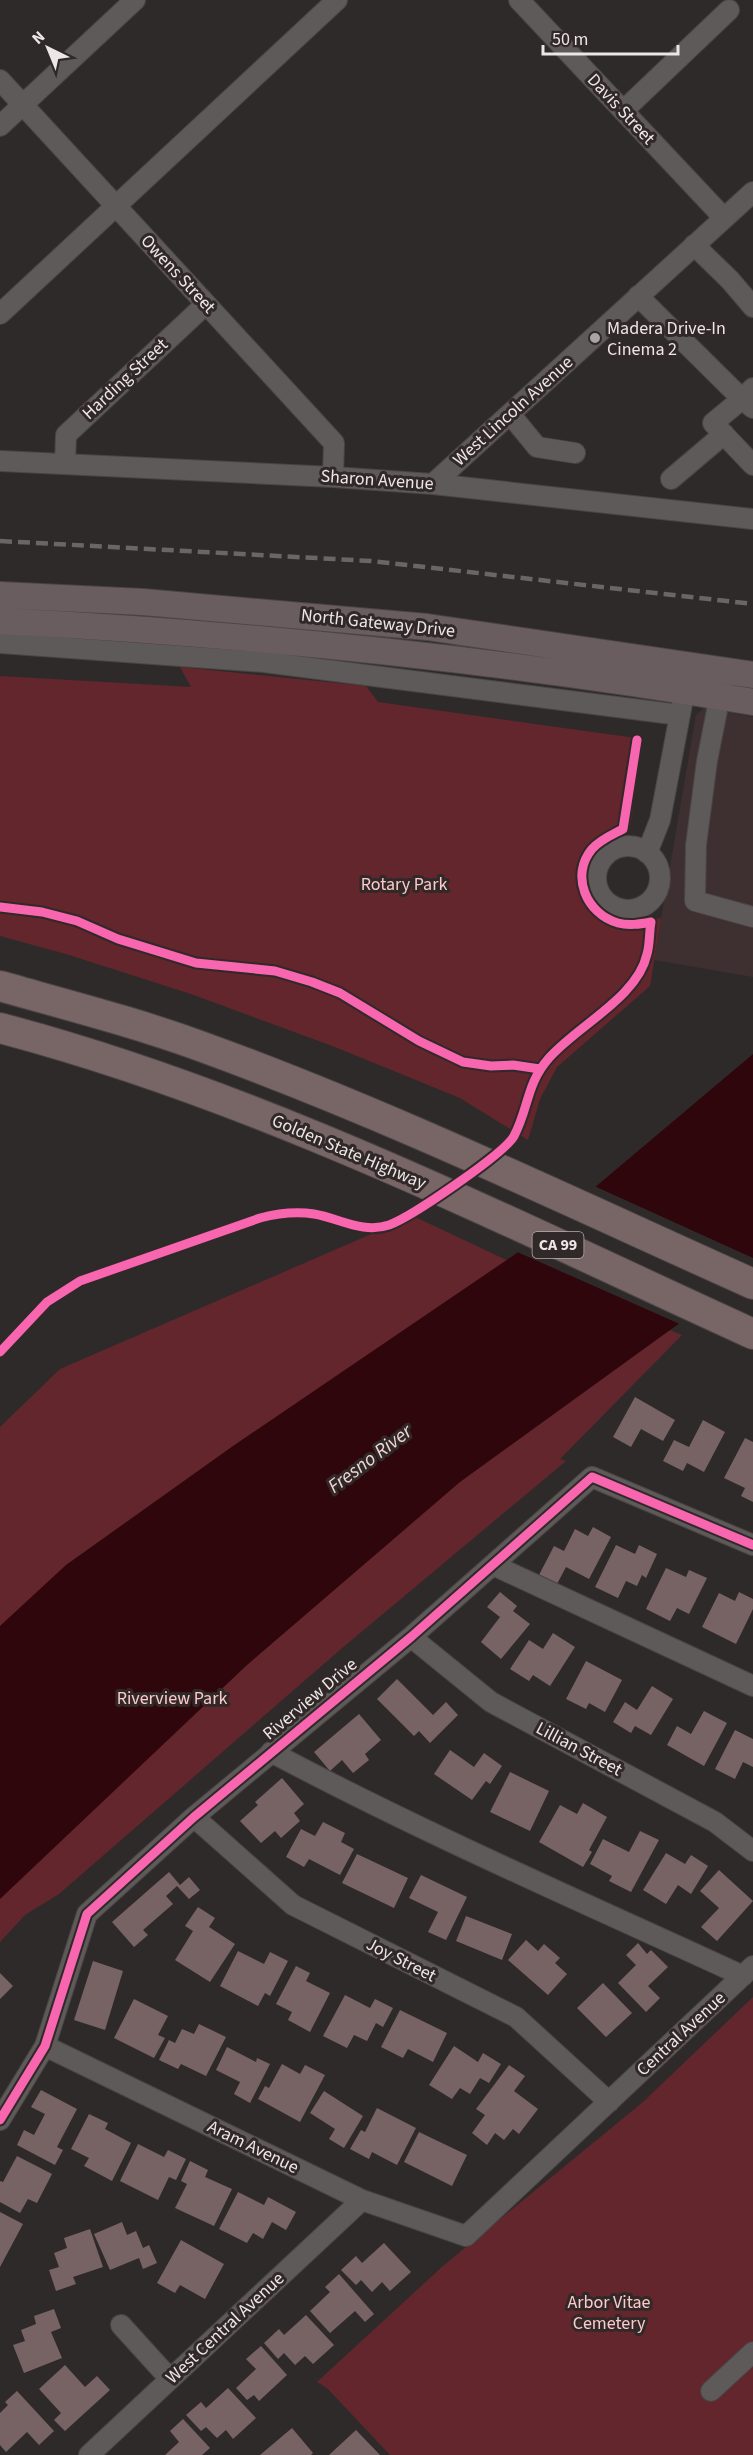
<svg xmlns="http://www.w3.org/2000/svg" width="753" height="2455" viewBox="0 0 753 2455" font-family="'Source Sans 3',sans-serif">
<rect width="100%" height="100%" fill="#2f2a2a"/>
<!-- built -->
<path fill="#3e3031" d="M704 708 753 717V977L654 960 696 715Z"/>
<!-- green -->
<path fill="#63262d" d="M180 667 366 686 378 702 643 739 630 829C615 835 595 841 587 856 573 886 592 918 624 923 635 925 650 920 661 918L650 986 557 1067 540 1099 528 1140 460 1098 335 1047 191 994 66 954 0 936V676L191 687Z
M413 1216 568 1289 682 1335 560 1459 566 1461 341 1649 59 1894 25 1915 0 1942V1427L60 1369Z
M753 1997V2455H390L327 2388 317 2382 443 2266 643 2102Z"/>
<!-- water -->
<path fill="#2f060c" d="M753 1054V1270L460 1482 247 1665 0 1899V1626L66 1565 233 1446 517 1253Z"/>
<!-- pier -->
<path fill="#2f2a2a" d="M592 1185 753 1258V1274L682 1325 515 1251Z"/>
<!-- building -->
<path fill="#786364" d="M635 1397 675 1420 663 1441 641 1429 631 1447 613 1437Z
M703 1420 725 1432 704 1472 687 1463 683 1471 663 1461 674 1440 689 1447Z
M745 1438 753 1442V1502L741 1496 745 1488 724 1478Z
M593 1527 611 1537 589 1579 566 1567 557 1584 539 1575 554 1546 564 1551 575 1529 588 1536Z
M616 1545 635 1554 639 1545 657 1554 646 1578 642 1575 637 1586 626 1581 618 1598 595 1587Z
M666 1568 686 1577 689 1570 707 1578 689 1614 677 1608 670 1621 646 1609Z
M500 1592 517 1606 513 1611 530 1624 501 1659 481 1642 500 1617 487 1607Z
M739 1592 753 1599V1609L736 1644 702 1627 719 1593 735 1601Z
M553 1633 575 1647 550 1686 533 1675 529 1681 510 1669 529 1640 543 1649Z
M586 1661 622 1680 605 1712 589 1703 586 1709 566 1699Z
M397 1679 433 1715 446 1702 458 1715 430 1743 419 1731 414 1736 377 1699Z
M652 1686 673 1699 651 1735 635 1726 631 1733 613 1722 625 1702 637 1710Z
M704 1711 727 1723 704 1766 667 1745 677 1726 691 1734Z
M359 1714 381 1740 365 1754 369 1760 353 1773 342 1760 330 1771 314 1752Z
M735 1730 753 1739V1767L743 1762 735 1779 715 1769Z
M450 1750 474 1767 484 1753 502 1766 490 1784 486 1781 472 1800 434 1774Z
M510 1772 549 1791 530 1831 490 1812Z
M282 1778 304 1804 294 1813 300 1821 281 1838 275 1831 261 1843 240 1821 258 1805 255 1802Z
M583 1803 607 1817 589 1850 592 1852 583 1867 539 1842 560 1805 577 1814Z
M323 1822 345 1833 341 1842 354 1849 340 1875 309 1859 304 1867 286 1857 301 1829 315 1836Z
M640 1831 659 1840 631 1892 609 1881 612 1876 590 1864 603 1839 629 1852Z
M666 1853 685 1864 691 1855 708 1866 691 1894 678 1885 666 1904 643 1890Z
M357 1854 408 1878 394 1908 342 1883Z
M719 1870 753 1901 717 1941 701 1927 719 1908 700 1891Z
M169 1872 180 1885 189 1877 200 1890 189 1899 177 1886 166 1896 173 1904 143 1930 148 1935 134 1947 112 1922Z
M421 1875 467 1897 446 1940 428 1932 438 1912 409 1898Z
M198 1907 215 1918 209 1927 235 1944 210 1982 175 1960 193 1931 185 1926Z
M466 1916 512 1934 502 1960 456 1941Z
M526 1940 538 1951 544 1944 560 1958 555 1963 567 1974 548 1995 508 1960Z
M638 1943 647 1954 651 1950 668 1967 648 1986 660 1998 646 2012 618 1983 636 1965 626 1955Z
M238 1951 264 1964 270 1952 288 1961 270 1996 265 1993 258 2006 220 1986Z
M93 1961 123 1971 105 2030 74 2020Z
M296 1966 310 1973 306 1981 330 1993 310 2032 288 2020 292 2012 276 2004Z
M0 1973 13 1986 0 1999Z
M603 1983 632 2013 606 2037 577 2008Z
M345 1995 370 2008 375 1999 393 2008 383 2027 376 2023 367 2041 354 2035 347 2048 323 2036Z
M134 1999 168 2016 158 2035 165 2038 154 2058 114 2038Z
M400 2010 447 2033 433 2062 408 2049 403 2058 381 2047Z
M199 2024 226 2037 206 2076 181 2064 178 2069 159 2060 169 2040 175 2043 182 2029 194 2034Z
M454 2046 478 2062 483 2053 501 2064 489 2083 480 2078 470 2094 460 2088 452 2099 429 2085Z
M227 2047 256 2062 257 2058 270 2064 250 2103 234 2094 240 2082 216 2070Z
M282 2064 300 2074 305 2065 325 2075 300 2122 258 2099 265 2086 269 2088Z
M509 2065 525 2076 514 2091 538 2109 519 2134 513 2129 504 2140 495 2133 487 2145 472 2133 485 2115 476 2109Z
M41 2090 77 2109 57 2147 63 2150 55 2165 17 2145 24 2130 34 2135 45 2114 31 2107Z
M324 2091 363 2116 344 2148 329 2139 335 2129 310 2113Z
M377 2108 416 2128 397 2165 372 2152 369 2159 350 2149 361 2130 365 2132Z
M89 2114 108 2123 105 2129 131 2143 112 2181 84 2166 89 2158 71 2149Z
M419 2132 467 2155 452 2186 404 2162Z
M138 2144 164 2157 168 2150 186 2159 176 2180 169 2177 158 2200 120 2181Z
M17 2156 52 2174 37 2203 28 2199 20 2213 0 2202V2181L3 2182Z
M190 2161 208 2170 205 2177 232 2189 214 2226 175 2208 187 2184 181 2181Z
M238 2192 264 2205 268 2197 296 2212 286 2230 272 2222 263 2239 253 2233 247 2243 219 2229Z
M0 2212 23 2224 0 2267Z
M122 2222 127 2235 136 2231 143 2248 149 2245 157 2263 143 2269 139 2258 110 2270 94 2234Z
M90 2229 103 2267 73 2277 76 2284 56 2291 49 2270 59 2267 54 2253 67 2248 64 2238Z
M181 2240 224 2264 205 2299 180 2285 175 2293 157 2283Z
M384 2243 411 2272 390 2291 382 2282 372 2292 361 2280 356 2285 341 2270 356 2256 362 2263Z
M339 2274 374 2314 365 2322 355 2311 330 2333 310 2311 330 2292 325 2287Z
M54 2309 61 2328 51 2332 62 2358 24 2373 13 2345 25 2341 21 2330 36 2324 34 2316Z
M306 2315 334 2345 313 2364 305 2356 295 2365 284 2353 278 2359 264 2343 279 2329 284 2335Z
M261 2346 287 2375 259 2401 254 2395 247 2400 236 2388 256 2369 246 2359Z
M65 2365 85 2387 97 2376 110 2390 65 2431 54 2420 61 2413 39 2389Z
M228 2388 256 2418 233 2439 226 2430 217 2438 206 2427 201 2431 186 2415 201 2402 206 2408Z
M17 2391 54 2431 39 2445 27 2432 6 2452 0 2445V2413L8 2405 5 2402Z
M183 2419 210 2448 202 2455H165L179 2442 170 2431Z
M292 2428 313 2453 311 2455H260Z
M356 2430 380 2455H329Z"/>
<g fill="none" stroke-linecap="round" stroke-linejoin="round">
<defs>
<path id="minor" d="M519 0 724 218
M0 80 334 443 333 477
M623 111 729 10
M0 126 135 0
M694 245 730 280 753 307
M638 296 742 399 753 388
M0 314 337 0
M753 408 742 399 713 423 753 465
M510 414 537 447 575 453
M0 461 333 477 433 484 753 519
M65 464 66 435 206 304
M671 479 724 434
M433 484 753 192
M0 643 264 662 680 715
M722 685 707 761 696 845 695 901 753 917
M596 878a32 32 0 1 1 64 0a32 32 0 1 1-64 0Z
M647 853 660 820 682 704
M493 1565 753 1686
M411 1637 491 1702 715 1822 753 1851
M271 1752C425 1834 585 1903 743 1976
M194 1817 293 1905 516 2017 609 2102
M45 2046 362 2200 466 2236 753 1966
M0 2120 45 2046 87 1914 194 1817 411 1637 592 1477 753 1545
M121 2325 170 2379
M711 2391 753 2352
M89 2455 362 2200"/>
<path id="major" d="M0 595 143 602 427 627 753 675
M0 621C253 634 503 660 753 702"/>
<path id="highway" d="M0 986C67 1005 134 1022 200 1046 388 1114 570 1202 753 1284
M0 1028C262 1097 507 1222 753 1334"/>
</defs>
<!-- minor casing -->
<use href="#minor" stroke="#4a4545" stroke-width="22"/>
<!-- major casing -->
<use href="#major" stroke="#4a4545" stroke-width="28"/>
<!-- highway casing -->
<use href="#highway" stroke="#4a4545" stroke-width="32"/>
<!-- minor -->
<use href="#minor" stroke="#5e5a5a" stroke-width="20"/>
<!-- major -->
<use href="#major" stroke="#6a5d5f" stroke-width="26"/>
<!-- highway -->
<use href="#highway" stroke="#786566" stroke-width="30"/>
<!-- rail -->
<path stroke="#696666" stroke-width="4.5" stroke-dasharray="12 6" stroke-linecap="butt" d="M0 541 371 561 753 604"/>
<defs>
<path id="cycleway" d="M0 907 42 912 77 921 118 939 196 963 275 971 312 982 340 993 419 1041 463 1062 491 1066 513 1065 540 1069
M0 1352 47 1302 80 1281 260 1218C279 1213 295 1211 314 1214 339 1218 363 1234 389 1225 411 1217 504 1154 514 1136 529 1108 526 1084 549 1058 577 1026 638 997 647 954 650 944 649 933 651 922 640 924 629 926 618 923 586 914 570 875 592 849 601 839 612 835 623 829L637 740
M0 2120 45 2046 87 1914 194 1817 411 1637 592 1477 753 1545"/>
</defs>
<!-- cycleway casing -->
<use href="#cycleway" stroke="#312828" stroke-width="13"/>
<!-- cycleway -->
<use href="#cycleway" stroke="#f766af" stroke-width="9"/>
</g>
<!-- markers -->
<circle fill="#aaa4a4" stroke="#312828" stroke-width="2" cx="595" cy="338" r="6"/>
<g text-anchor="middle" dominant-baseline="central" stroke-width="6" stroke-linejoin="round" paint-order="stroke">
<!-- shield labels -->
<rect fill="#312828" stroke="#b4adad" stroke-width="1.5" x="532.5" y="1232" width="51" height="26" rx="4.5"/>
<g font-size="16" font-weight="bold" fill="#ece6e6">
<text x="558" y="1245">CA 99</text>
</g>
<!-- street labels -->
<g font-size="18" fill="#ece6e6" stroke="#312828">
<text transform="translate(621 109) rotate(47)">Davis Street</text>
<text transform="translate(178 274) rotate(47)">Owens Street</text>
<text transform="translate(125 379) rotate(-43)">Harding Street</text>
<text transform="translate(513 411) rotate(-42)">West Lincoln Avenue</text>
<text transform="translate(377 480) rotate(4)">Sharon Avenue</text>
<text transform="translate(378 623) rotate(6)">North Gateway Drive</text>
<text transform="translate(349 1152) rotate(23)">Golden State Highway</text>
<text transform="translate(310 1699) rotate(-40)">Riverview Drive</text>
<text transform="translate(579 1749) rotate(28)">Lillian Street</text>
<text transform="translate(401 1960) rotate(27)">Joy Street</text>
<text transform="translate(681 2034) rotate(-43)">Central Avenue</text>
<text transform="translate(253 2147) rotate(26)">Aram Avenue</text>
<text transform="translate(225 2328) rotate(-43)">West Central Avenue</text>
</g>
<!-- poi labels -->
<g font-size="18" fill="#ece6e6" stroke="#312828" text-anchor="start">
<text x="607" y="328">Madera Drive-In<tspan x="607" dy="21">Cinema 2</tspan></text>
</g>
<!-- park labels -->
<g font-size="18" fill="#fec9cb" stroke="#312828">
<text x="404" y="884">Rotary Park</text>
<text x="172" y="1698">Riverview Park</text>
<text x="609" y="2302">Arbor Vitae<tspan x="609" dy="21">Cemetery</tspan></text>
</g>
<!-- water labels -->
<g font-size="20" font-style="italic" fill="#f1d6d7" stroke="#312828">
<text transform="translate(370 1459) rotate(-37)">Fresno River</text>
</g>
</g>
<!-- north arrow -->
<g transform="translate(48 48) rotate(317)" stroke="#312828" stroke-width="4.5" paint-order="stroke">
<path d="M0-4.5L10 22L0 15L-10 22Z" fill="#ece6e6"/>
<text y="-9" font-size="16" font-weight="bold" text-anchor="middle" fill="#ece6e6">N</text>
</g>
<!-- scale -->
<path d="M543 45v9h135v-9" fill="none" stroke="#ece6e6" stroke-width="3"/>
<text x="552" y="45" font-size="18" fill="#ece6e6" stroke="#312828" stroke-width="4.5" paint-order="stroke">50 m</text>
</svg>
